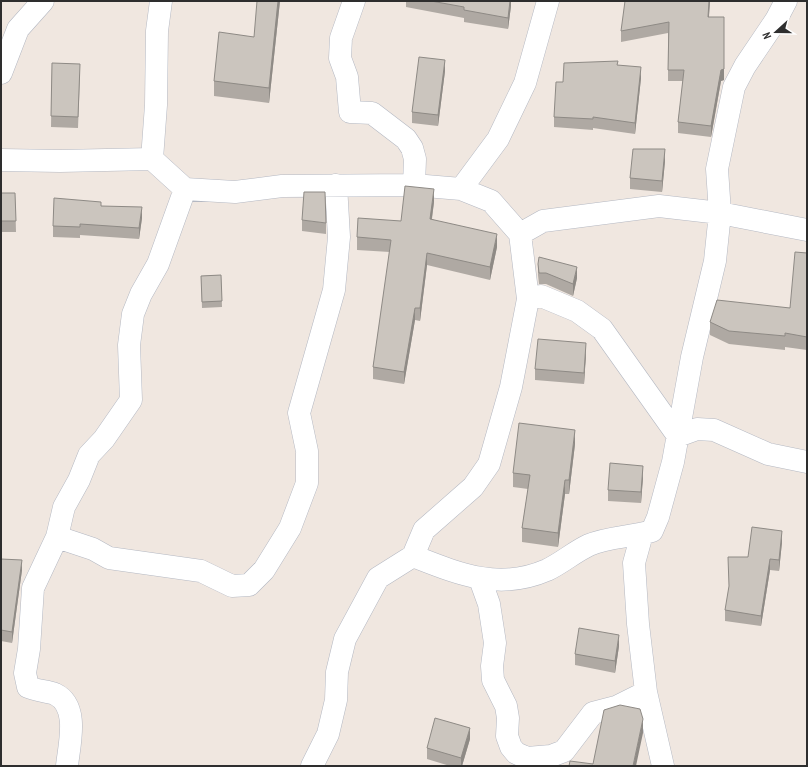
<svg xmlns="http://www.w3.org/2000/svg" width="808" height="767" viewBox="0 0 808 767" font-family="'PT Sans Narrow',sans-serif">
<rect width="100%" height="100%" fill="#f0e7e0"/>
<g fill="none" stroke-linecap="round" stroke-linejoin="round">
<defs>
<path id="minor" d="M161 1 157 31 156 105 152 159 185 189 235 192 282 186 414 185 461 189 491 201 520 234 528 299 511 387 489 464 473 487 424 530 413 556 378 578 345 639 337 672 336 700 328 734 312 766
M354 1 341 38 340 58 347 77 350 112 372 113 406 139 412 148 415 159 414 185
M1 73 18 29 43 1
M1 160 60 161 152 159
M461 189 498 139 525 83 548 1
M520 234 543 221 659 206 720 213 807 230
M528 299 541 296 577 311 602 329 678 436 697 429 714 430 768 454 807 462
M642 534 634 563 638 624 646 692 663 766
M57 537 93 549 109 558 201 571 232 586 249 585 264 570 290 528 307 483V451L299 413 334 290 339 237 336 185
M413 556C459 574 499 591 547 570 562 563 574 552 589 545 607 537 632 537 652 531L658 517 673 462 692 357 715 261 720 213 717 169 734 87 745 66 776 20 786 1
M480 579 489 604 495 643 492 666 493 680 506 706 508 718 507 736 511 747 516 753 527 758 551 756 564 751 593 713 616 707 646 692
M67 766C69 745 80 706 55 694 47 691 37 691 28 687L25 673 29 649 33 588 57 537 64 507 79 480 89 455 104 439 131 400 129 345 133 314 141 294 158 264 185 189"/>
</defs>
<!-- minor casing -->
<use href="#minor" stroke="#b4b8c2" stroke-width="23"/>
<!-- minor -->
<use href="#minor" stroke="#fff" stroke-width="22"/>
</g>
<!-- wall -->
<path fill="#afa9a3" d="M280 1 269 103 214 96V81L254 37Z
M406 1H511V6L508 29 464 22V18L406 7Z
M710 1 709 17 724 80 721 81 711 137 678 133V122L683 81H668V33L621 42V31Z
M52 63 80 75 78 128 51 127Z
M618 65 641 78 635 134 593 128V130L554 127V117L563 82Z
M445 71 438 126 412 123V112Z
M665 161 662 192 630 189V178Z
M1 193H15L16 232H1Z
M434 202 432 219 497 247 490 280 427 265 420 321 415 320 404 384 373 379V367L390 252 357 250V237L401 221Z
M101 206 142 218 139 239 80 235V238L53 237V226Z
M302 220 326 223V234L302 231Z
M807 253V350L785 347V350L729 344 710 335V322L790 308Z
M538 264 577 278 573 296 546 284H539L538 275Z
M221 275 222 307 202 308 201 276Z
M586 354 584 384 535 380V369Z
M575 444 569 494H565L558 547 522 542V528L528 489 513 487V473Z
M643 477 641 503 608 501V490Z
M782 542 779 571 770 570 761 626 725 621V610Z
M1 559 22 570 12 643 1 641Z
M619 646 615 673 575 665V654Z
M470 739 462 766H450L427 759V748Z"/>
<!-- shaded-wall -->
<path fill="#8e8a85" d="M278 1H280L269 103V88Z
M510 1H511V6L508 29V18Z
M709 1H710L708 28V17Z
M724 17V80L721 81 711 137V126Z
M445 60V71L438 126V115Z
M641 67V78L635 134V123Z
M665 149V161L662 192V181Z
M434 189V202L430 231V219Z
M142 207V218L139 239V228Z
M497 234V247L490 280V267Z
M427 253V265L420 321V308Z
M577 267V278L573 296V284Z
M415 308V320L404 384V372Z
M586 343V354L584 384V373Z
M575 430V444L569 494V480Z
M643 466V477L641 503V492Z
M565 480V494L558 547V533Z
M782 531V542L779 571V560Z
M770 559V570L761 626V616Z
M22 560V570L12 643V632Z
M619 635V646L615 673V661Z
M643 719V733L636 766H633Z
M470 728V739L462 766H461V758Z"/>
<!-- building -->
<path fill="#cbc5be" stroke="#8e8a85" d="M257 1H278L269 88 214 81 219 32 254 37Z
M431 1H510L508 18 464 10V7Z
M625 1H709L708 17H724V69L721 70 711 126 678 122 684 70H668L669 22 621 31Z
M419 57 445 60 438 115 412 112Z
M618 61 617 65 641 67 635 123 593 117V119L554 117 556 82H563L564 63Z
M52 63 80 64 78 117 51 116Z
M633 149H665L662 181 630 178Z
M405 186 434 189 430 219 497 234 490 267 427 253 420 308H415L404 372 373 367 391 240 357 237 358 218 401 221Z
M304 192H325L326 223 302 220Z
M1 193H15L16 221H1Z
M54 198 101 202V206L142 207 139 228 80 224V227L53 226Z
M795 252 807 253V337L785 333V336L729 331 710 322 717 300 790 308Z
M539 257 577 267 573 284 546 273H539L538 264Z
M221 275 222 301 202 302 201 276Z
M538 339 586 343 584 373 535 369Z
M519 423 575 430 569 480H565L558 533 522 528 530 475 513 473Z
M610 463 643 466 641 492 608 490Z
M752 527 782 531 779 560 770 559 761 616 725 610 729 586 728 557H748Z
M1 559 22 560 12 632 1 630Z
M579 628 619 635 615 661 575 654Z
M620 705 640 709 643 719 633 766H569L570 761 593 764 604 710Z
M435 718 470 728 461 758 427 748Z"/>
<!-- border -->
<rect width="808" height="767" fill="none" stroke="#2e2e2e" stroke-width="4"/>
<!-- north arrow -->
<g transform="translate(776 32) rotate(249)" stroke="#ffffff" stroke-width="3" paint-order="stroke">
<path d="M0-3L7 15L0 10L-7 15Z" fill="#2e2e2e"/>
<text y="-6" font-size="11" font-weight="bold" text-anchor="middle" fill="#2e2e2e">N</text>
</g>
</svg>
